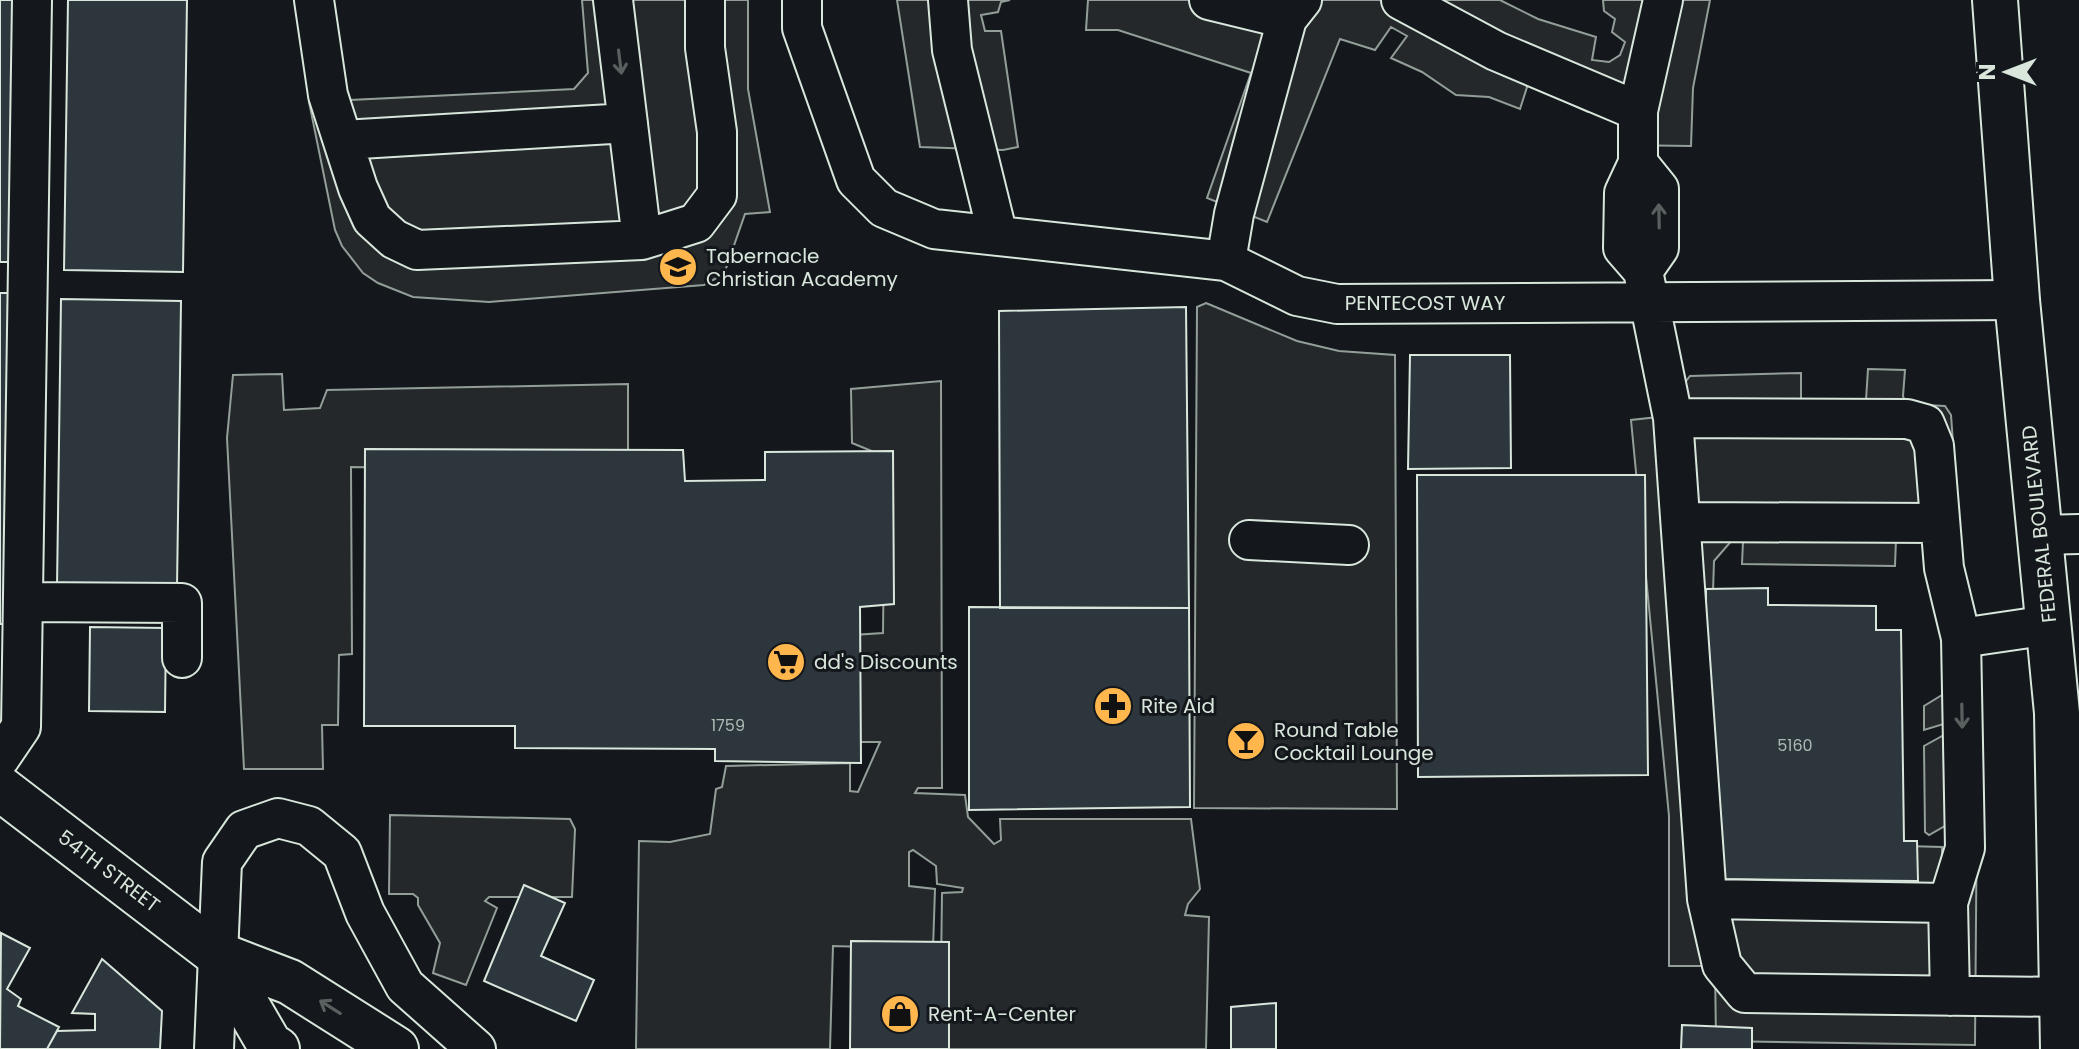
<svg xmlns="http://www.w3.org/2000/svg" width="2079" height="1049" viewBox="0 0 2079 1049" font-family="Poppins,sans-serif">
<rect width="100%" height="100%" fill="#14181c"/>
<!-- parking -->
<path fill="#24282b" stroke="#939e99" stroke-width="2" d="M582 0H748V89L770 212 745 214 724 274 704 285 489 302 413 297 378 283 363 273 342 246 335 230 309 102 574 89 588 73Z
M897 0H1010L1001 2 998 12 981 15 985 31H1001L1018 147 1003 150 920 147Z
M1088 0H1500L1538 19 1596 37 1592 60 1609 62 1620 55 1625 42 1612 32 1615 19 1604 11 1603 0H1710L1693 88 1691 146 1621 145 1624 121 1605 111 1588 112 1528 84 1520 109 1489 97 1456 95 1422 72 1391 58 1407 36 1391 27 1375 50 1340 39 1267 222 1207 198 1251 73 1118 30H1086Z
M1206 303 1297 341 1339 351 1395 355 1397 809 1194 808 1197 307Z
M1868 369 1905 370 1903 396 1906 404 1945 406 1951 415 1960 539H1896L1895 566 1742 564 1743 541 1733 539 1714 561 1713 592 1835 844 1942 847V869L1952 822 1929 835 1925 832 1924 746 1951 731 1950 722 1924 730V706L1978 673 1975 1045 1716 1041 1715 966H1669V816L1631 420 1658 417 1690 376 1801 373V399L1866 400Z
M282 374 284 410 320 408 327 390 628 384V471L351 467 352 654 339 655 338 725H322L323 769H244L227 438 233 375Z
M941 381 942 788H918L915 793 965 795 968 817 994 844 1001 840 1000 819H1191L1200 889 1188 904 1185 915 1209 917 1206 1049H940L942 893 962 892 963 888 937 884 936 866 913 850 909 852V886L935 889 933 949 833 946 830 1049H636L639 841 670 842 710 834 716 789 722 787 726 766 850 763V791L858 792 880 742H850L853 635 883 633 885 464 879 454 852 443 851 389Z
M390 815 570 819 575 829 572 897H489L485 901 497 908 466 985 433 973 440 943 418 905V898L413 894H389Z"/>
<!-- building -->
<path fill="#2c363c" stroke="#d8e6dc" stroke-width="2" d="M0 0H15L10 262H0Z
M68 0H187L183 272 64 270Z
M0 293H10L5 624H0Z
M61 299 181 301 177 588 57 587Z
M1186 307 1189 608H1000L999 311Z
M1410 355H1510L1511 468 1408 469Z
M365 449 683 450 685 481 765 480V452L893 451 894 604 860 607 861 763 715 761V749L515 748V726H364Z
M1417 475H1645L1648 775 1418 777Z
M1768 588V605L1876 606V630H1901L1904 841H1917L1918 881 1707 879 1706 589Z
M969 607 1189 608 1190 807 969 810Z
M90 627 166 628 165 712 89 711Z
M524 885 565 903 541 956 594 980 576 1021 484 981Z
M1 933 30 948 7 989 21 999 18 1006 59 1027 47 1049H0Z
M851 941 949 942V1049H850Z
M102 959 162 1011 160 1049H47L57 1031 95 1030V1014L72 1013Z
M1276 1003V1049H1231V1007Z
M1682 1025 1752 1028V1049H1681Z"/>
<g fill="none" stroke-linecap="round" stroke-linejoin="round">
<defs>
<path id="minor" d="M314 0 328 95 358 188 372 219 394 239 417 250 642 240 696 223 717 195V132L705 48V0
M613 0 642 240
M802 0V28L856 180 884 208 934 229 1226 261 1297 296 1337 304 2017 300
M948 0 952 50 998 236
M1209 0 1287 19
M1401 0 1496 51 1638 111
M1663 0 1638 111V163L1624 193 1623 248 1643 271 1673 418 1707 899 1722 965 1745 993 2062 997
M343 140 628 123
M1638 163 1659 189V248L1643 271
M1226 261 1234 214 1287 19 1302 0
M1673 418 1907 419 1925 424 1934 446 1944 568 1961 638 2049 625
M1681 522 1940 523
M2040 535 2079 534
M1249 540 1349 545
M23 602 182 603V658
M0 758 21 727 32 0
M1707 899 1948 903
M1950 996 1948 903 1965 848 1961 638
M214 1049 222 862 244 830 278 818 309 826 342 853 365 913 405 986 476 1049"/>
<path id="major" d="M1995 0 2017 300 2057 713 2063 1049
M0 788 217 954 290 982 396 1049
M217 954 270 1045 277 1049"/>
</defs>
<!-- minor casing -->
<use href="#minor" stroke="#d8e6dc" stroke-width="42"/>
<!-- major casing -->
<use href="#major" stroke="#d8e6dc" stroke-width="48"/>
<!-- minor -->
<use href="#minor" stroke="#14181c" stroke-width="38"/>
<!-- major -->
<use href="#major" stroke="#14181c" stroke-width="44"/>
</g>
<!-- one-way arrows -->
<defs><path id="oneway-shaft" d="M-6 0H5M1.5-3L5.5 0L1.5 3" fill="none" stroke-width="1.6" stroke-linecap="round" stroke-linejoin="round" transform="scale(2)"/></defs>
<g stroke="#59605f">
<use href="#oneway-shaft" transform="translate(620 62) rotate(83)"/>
<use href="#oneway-shaft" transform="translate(1659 216) rotate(-91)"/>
<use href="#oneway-shaft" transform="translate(1962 716) rotate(89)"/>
<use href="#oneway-shaft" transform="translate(330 1007) rotate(-148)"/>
</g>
<!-- icons -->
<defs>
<symbol id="school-disc" viewBox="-11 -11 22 22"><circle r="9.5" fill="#ffb74d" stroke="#14181c"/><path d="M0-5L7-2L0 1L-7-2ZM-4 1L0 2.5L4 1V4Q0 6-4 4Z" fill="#111"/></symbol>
<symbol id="supermarket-disc" viewBox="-11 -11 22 22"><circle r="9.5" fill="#ffb74d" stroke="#14181c"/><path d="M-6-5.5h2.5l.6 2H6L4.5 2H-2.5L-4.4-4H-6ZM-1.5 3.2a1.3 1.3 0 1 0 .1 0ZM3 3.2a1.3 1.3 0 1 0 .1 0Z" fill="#111"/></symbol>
<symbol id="pharmacy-disc" viewBox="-11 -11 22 22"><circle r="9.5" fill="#ffb74d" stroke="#14181c"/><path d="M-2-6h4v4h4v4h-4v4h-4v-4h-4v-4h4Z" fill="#111"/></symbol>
<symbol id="bar-disc" viewBox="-11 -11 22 22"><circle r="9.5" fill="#ffb74d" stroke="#14181c"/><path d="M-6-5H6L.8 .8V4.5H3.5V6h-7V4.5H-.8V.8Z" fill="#111"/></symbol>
<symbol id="shop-disc" viewBox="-11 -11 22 22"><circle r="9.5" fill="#ffb74d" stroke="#14181c"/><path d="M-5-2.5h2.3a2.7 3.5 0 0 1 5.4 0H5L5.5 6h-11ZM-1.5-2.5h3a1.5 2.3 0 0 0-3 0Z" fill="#111"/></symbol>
</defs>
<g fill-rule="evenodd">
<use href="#school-disc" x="656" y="245" width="44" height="44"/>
<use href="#supermarket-disc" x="764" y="640" width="44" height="44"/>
<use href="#pharmacy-disc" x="1091" y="684" width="44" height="44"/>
<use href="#bar-disc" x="1224" y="719" width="44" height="44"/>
<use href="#shop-disc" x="878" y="992" width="44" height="44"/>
</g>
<g text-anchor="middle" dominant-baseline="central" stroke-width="6" stroke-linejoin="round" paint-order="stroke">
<!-- number labels -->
<g font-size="16" fill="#adbab4">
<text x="728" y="725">1759</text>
<text x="1795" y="745">5160</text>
</g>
<!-- poi labels -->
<g font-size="20" fill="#d8e6dc" stroke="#14181c" text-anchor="start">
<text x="706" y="256">Tabernacle<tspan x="706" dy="23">Christian Academy</tspan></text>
<text x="814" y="662">dd's Discounts</text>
<text x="1141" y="706">Rite Aid</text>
<text x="1274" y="730">Round Table<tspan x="1274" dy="23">Cocktail Lounge</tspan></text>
<text x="928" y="1014">Rent-A-Center</text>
</g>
<!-- street labels -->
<g font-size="20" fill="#d8e6dc" stroke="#14181c">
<text x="1425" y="303">PENTECOST WAY</text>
<text transform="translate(2039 524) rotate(-96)">FEDERAL BOULEVARD</text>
<text transform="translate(109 871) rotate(37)">54TH STREET</text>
</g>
</g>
<!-- north arrow -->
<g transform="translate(2007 72) rotate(270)" stroke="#14181c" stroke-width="6" paint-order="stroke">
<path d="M0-6L14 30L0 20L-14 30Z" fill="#d8e6dc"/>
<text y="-12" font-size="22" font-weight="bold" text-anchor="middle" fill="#d8e6dc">N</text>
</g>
</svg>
